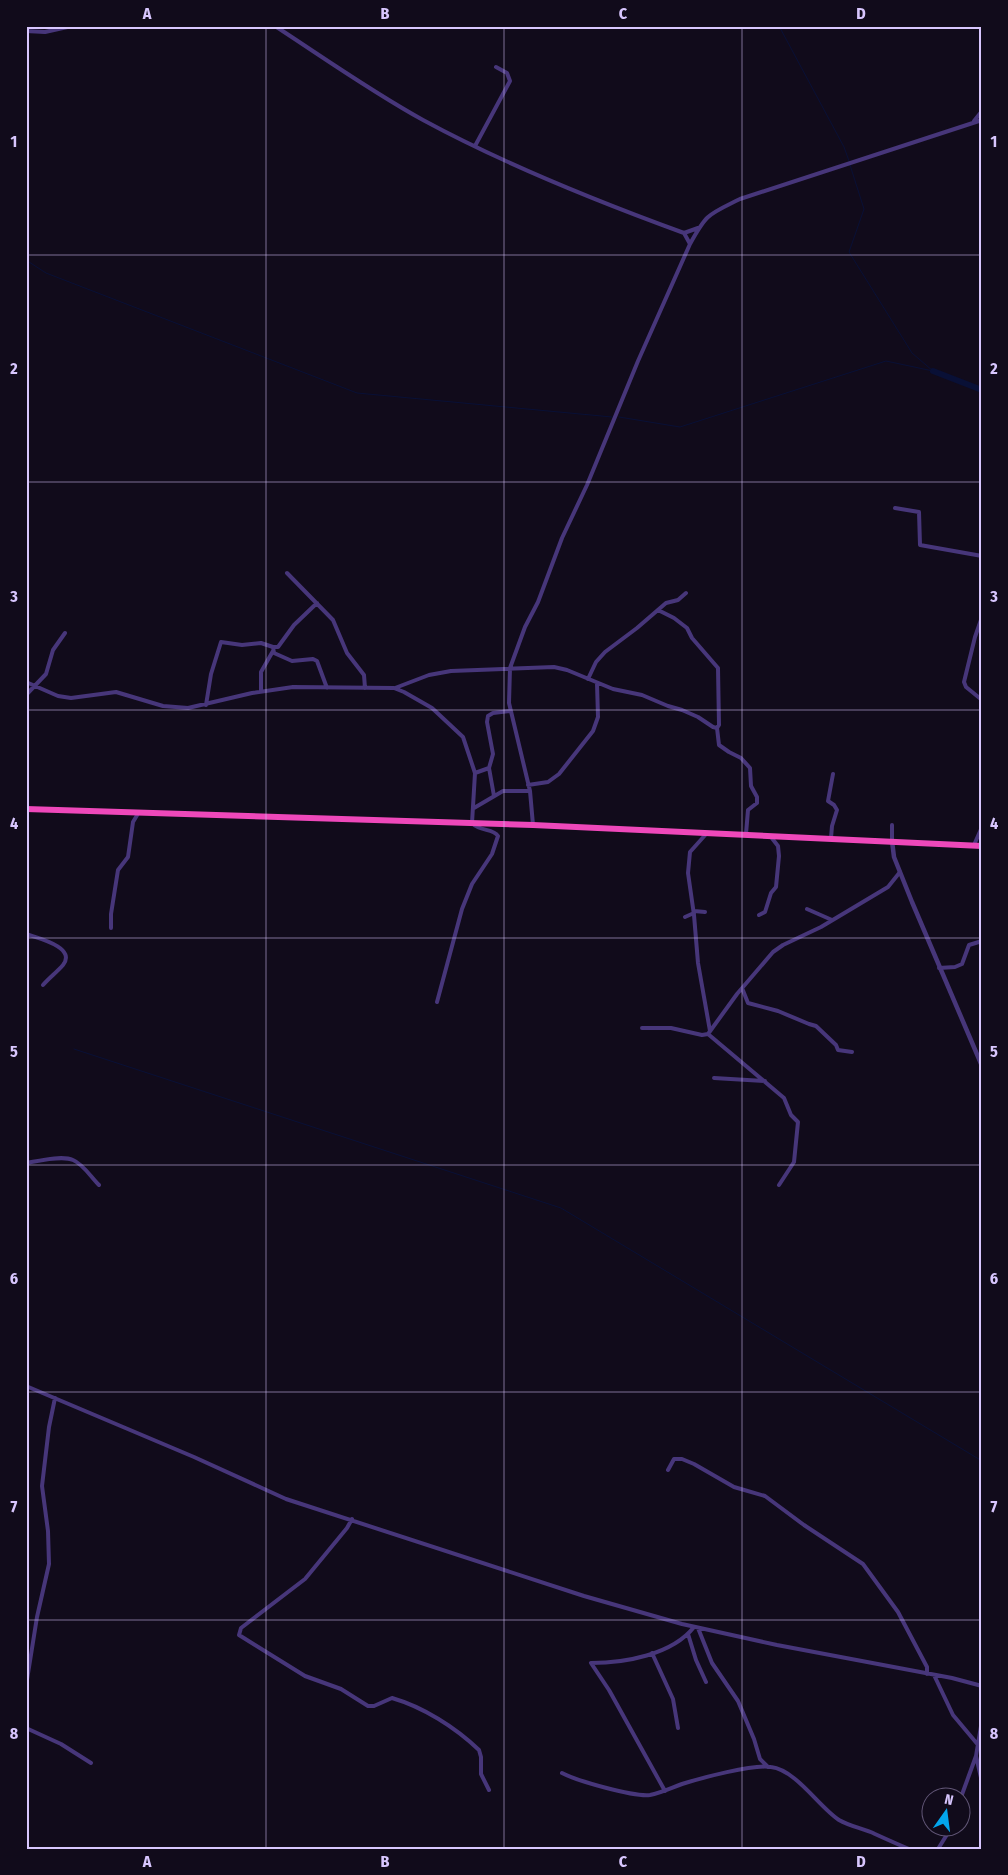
<svg xmlns="http://www.w3.org/2000/svg" width="1008" height="1875" viewBox="0 0 1008 1875" font-family="'Fira Sans Condensed',sans-serif">
<rect width="100%" height="100%" fill="#110b1b"/>
<g fill="none" stroke-linecap="round" stroke-linejoin="round">
<!-- stream -->
<path stroke="#091036" stroke-width="1" d="M779 26 844 147 849 161
M850 165 864 209 849 252 912 353 933 371
M26 260 46 273 357 393 612 417
M619 417 680 427 886 361 933 371
M74 1049 561 1208 982 1461"/>
<!-- river -->
<path stroke="#091036" stroke-width="6" d="M933 371 982 390"/>
<!-- minor -->
<path stroke="#47367a" stroke-width="4" d="M275 26C324 58 372 92 423 120 506 165 596 201 684 233L690 244 638 361 587 485 562 538 538 602 525 627 510 668 509 703 530 791 533 825
M26 31 45 32 72 26
M974 121 982 111
M475 146 510 81 507 73 496 67
M684 233 698 228
M690 244C707 213 708 215 740 199L982 120
M895 508 919 512 920 545 982 556
M287 573 333 620 347 653 364 675 365 688
M658 610 674 618 687 628 692 638 718 668 719 725 717 728 719 745 729 752 741 758 750 768 751 786 757 797V803L748 810 746 834
M982 617 975 637 964 682 966 687 982 700
M273 647 274 653 292 661 313 659 317 661 327 688
M588 679 596 662 605 652 637 628 666 603 678 600 686 593
M26 682 58 696 71 698 116 692 163 706 188 708 252 693 293 687 394 688 404 692 432 708 463 737 475 773 472 823C480 832 493 828 498 836L492 854 472 884 462 909 437 1002
M395 688 429 675 451 671 554 667 567 670 613 689 642 695 668 706 682 710 698 717 713 727 717 728
M261 691V672L273 651
M26 695 46 674 53 650 65 633
M206 705 211 674 221 642 242 645 261 643 273 647H278L294 625 317 603
M489 768 494 796
M475 773 489 768 493 754 487 722 488 716 493 713 510 711
M528 785 548 782 559 774 593 731 598 717 597 683
M474 808 503 791H530
M892 825V841
M707 833 690 852 688 873 694 915 698 963 710 1031
M831 838 832 826 837 810 834 805 828 801 833 774
M974 845 982 827
M807 909 832 920
M694 911 705 912
M759 915 765 912 771 893 776 887 779 856 778 846 771 837
M685 917 694 913
M111 928V914L118 870 128 857 133 822 139 812
M26 934C37 938 77 947 63 965 57 972 49 978 43 985
M939 968 955 967 962 964 969 945 982 941
M742 988 748 1003 778 1011 809 1024 816 1026 836 1045 838 1050 852 1052
M642 1028H671L702 1035 708 1034 737 994 773 952 783 945 821 927 888 887 900 872
M708 1034 784 1098 791 1115 798 1122 794 1162 779 1185
M714 1078 765 1081
M26 1163C38 1161 62 1155 73 1160 83 1164 91 1177 99 1185
M26 1386 194 1457 286 1499 584 1596 682 1624 777 1645 952 1678 982 1686
M668 1470 674 1459H682L694 1464 734 1487 765 1496 804 1525 863 1564 898 1612 927 1667V1674
M352 1519 347 1528 305 1579 241 1628 239 1635 305 1676 341 1689 368 1706H374L392 1698C423 1707 455 1727 479 1750L481 1757V1774L489 1790
M698 1628 712 1663 738 1701 754 1739 760 1759 768 1767
M688 1634 696 1660 706 1682
M652 1653 673 1699 678 1728
M934 1675 953 1715 979 1746
M26 1686 37 1617 49 1564 48 1531 42 1486 49 1427 55 1398
M26 1728 61 1744 91 1763
M976 1756 982 1782
M562 1773C577 1781 634 1797 650 1795 661 1793 671 1788 682 1784 701 1778 753 1764 771 1767 796 1770 819 1807 839 1820 851 1827 863 1828 875 1834 886 1839 897 1844 909 1849
M665 1791 609 1690 591 1663C624 1663 672 1655 694 1627
M960 1800 976 1756 982 1720
M938 1849 951 1828"/>
<!-- tertiary -->
<path stroke="#47367a" stroke-width="4.5" d="M892 841 894 857 912 902 982 1066"/>
<!-- trunk -->
<path stroke="#ee48ba" stroke-width="6" d="M26 809 533 825 982 846"/>
</g>
<!-- grid -->
<path fill="none" stroke="#d8c6fe" stroke-width="1" stroke-opacity="0.55" d="M266 26V1849M504 26V1849M742 26V1849M26 255H982M26 482H982M26 710H982M26 938H982M26 1165H982M26 1392H982M26 1620H982"/>
<!-- border -->
<rect width="1008" height="1875" fill="none" stroke="#110b1b" stroke-width="55"/>
<!-- north arrow -->
<g transform="translate(946 1812) rotate(14)"><circle r="24" fill="#110b1b" stroke="#615676"/>
<path d="M0-4L9 19L0 12L-9 19Z" fill="#03a6ed"/>
<text y="-8" font-size="14" font-weight="bold" text-anchor="middle" fill="#d8c6fe">N</text>
</g>
<rect x="28" y="28" width="952" height="1820" fill="none" stroke="#d8c6fe" stroke-width="2"/>
<g font-size="16" text-anchor="middle" font-weight="bold" fill="#d8c6fe">
<text x="147" y="19">A</text>
<text x="385" y="19">B</text>
<text x="623" y="19">C</text>
<text x="861" y="19">D</text>
<text x="14" y="147">1</text>
<text x="994" y="147">1</text>
<text x="14" y="374">2</text>
<text x="994" y="374">2</text>
<text x="14" y="602">3</text>
<text x="994" y="602">3</text>
<text x="14" y="829">4</text>
<text x="994" y="829">4</text>
<text x="14" y="1057">5</text>
<text x="994" y="1057">5</text>
<text x="14" y="1284">6</text>
<text x="994" y="1284">6</text>
<text x="14" y="1512">7</text>
<text x="994" y="1512">7</text>
<text x="14" y="1739">8</text>
<text x="994" y="1739">8</text>
<text x="147" y="1867">A</text>
<text x="385" y="1867">B</text>
<text x="623" y="1867">C</text>
<text x="861" y="1867">D</text>
</g>
</svg>
